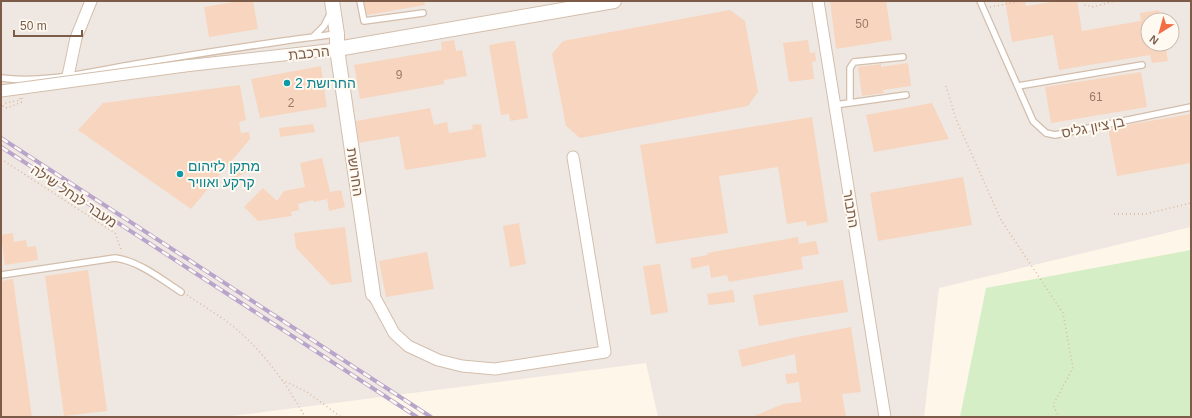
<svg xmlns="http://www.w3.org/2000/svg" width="1192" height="418" viewBox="0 0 1192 418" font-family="Arial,Heebo,sans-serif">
<rect width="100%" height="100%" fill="#fef6e9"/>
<!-- industrial -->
<path fill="#efe8e2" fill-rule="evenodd" d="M1 1H1191V227L939 288 924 417H658L646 363 224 417H1ZM1148 20H1172V44H1148Z"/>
<!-- green -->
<path fill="#d5eec5" d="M1191 250V417H960L986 288Z"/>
<!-- building -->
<path fill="#f7d5be" d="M240 1H253L258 29 209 37 204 7Z
M364 1H424L425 5 367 15Z
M830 1H886L892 40 836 49Z
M1005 1H1025L1026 6 1058 1H1077L1082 31 1141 21 1140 13 1159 10 1161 20H1148V44H1165L1168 61 1152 63 1150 55 1059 70 1053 35 1012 42Z
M730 10 745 21 758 92 748 106 580 138 566 126 552 54 563 41Z
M454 40 456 51 462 50 467 76 444 80V84L360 99 354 65 442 50 441 42Z
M808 40 810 53 815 52 816 61 812 62 814 79 789 82 783 43Z
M512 41H515L528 118 510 121 509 114 501 115 489 45Z
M908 63 911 86 883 90 884 93 862 96 858 67 881 64V67Z
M321 66 327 107 260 118 251 79Z
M1141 72 1147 107 1051 123 1045 87Z
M240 85 246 120 239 122 241 133 249 132 250 139 191 209 78 130 103 103Z
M932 103 949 139 874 152 866 115Z
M430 108 434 125 447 122 449 133 473 129 472 125 481 124 486 157 405 170 399 136 359 143 356 121Z
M1191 114V163L1117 176 1108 128Z
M812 117 828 222 807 226 806 221 787 224 778 167 719 176 728 233 656 244 640 145Z
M313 124 315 132 280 137 279 128Z
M322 158 330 192 341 190 345 207 329 211 327 199 314 202 313 200 298 204 299 210 291 212 292 216 258 221 244 207 263 188 277 201 284 191 305 187 300 163Z
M245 163 249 171 235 178 227 166Z
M963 177 972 225 878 241 870 193Z
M519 223 526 264 510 267 503 226Z
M345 227 352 282 331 285 296 248 294 233Z
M13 233 14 242 26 240 27 247 36 246 38 260 5 265 1 235Z
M798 237 799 244 816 241 819 254 801 257 803 269 729 282 727 275 711 278 709 265 692 269 690 258 708 255 707 253Z
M427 252 434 289 386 297 379 261Z
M660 264 668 312 651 315 643 266Z
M88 270 107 411 64 416 45 276Z
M13 279 32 417H1V281Z
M843 280 848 312 759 326 753 295Z
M733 290 735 302 709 305 707 294Z
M851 327 861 392 842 394 846 417H752L783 404 801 402 799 382 787 384 785 374 797 373 795 354 742 367 738 350 797 337Z"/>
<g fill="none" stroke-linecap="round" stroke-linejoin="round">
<defs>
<path id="service" d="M360 1 364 21 423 13
M980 1 1033 121 1046 133 1055 135 1191 107
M313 37 324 26 330 14
M1 78C45 84 93 71 136 64 203 53 270 42 337 34
M1018 86 1142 65
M850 103V68L854 62 903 57
M835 105 906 95
M1 275 115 258C139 261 161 279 181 292"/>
<path id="minor" d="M818 1 885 417
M185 66 337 49
M68 76 76 38 91 1
M373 294 394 333 408 346 438 360 462 366 495 369 605 352 573 157"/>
<path id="tertiary" d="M332 1 337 34V49L373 294
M337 49 614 1"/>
</defs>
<!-- service casing -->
<use href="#service" stroke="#d3beac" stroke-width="8"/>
<!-- minor casing -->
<use href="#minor" stroke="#d3beac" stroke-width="13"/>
<!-- tertiary casing -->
<use href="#tertiary" stroke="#d3beac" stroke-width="16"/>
<!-- path -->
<path stroke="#ddb8a0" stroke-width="1.5" stroke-dasharray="1 3" stroke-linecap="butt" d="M1083 1 1085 5 1093 7 1115 1
M990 7 1024 1
M946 86 956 119 1001 220 1063 313 1073 368 1053 405 1059 417
M20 98V100L6 103 3 106 7 108 22 102V98
M1 159 115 233 122 252
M1114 214H1146L1191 203
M187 295C206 308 228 320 244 336 269 359 289 388 305 417
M282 380 307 392 341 417"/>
<!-- service -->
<use href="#service" stroke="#fff" stroke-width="5.5"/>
<!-- minor -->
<use href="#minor" stroke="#fff" stroke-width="11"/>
<!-- tertiary -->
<use href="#tertiary" stroke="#fff" stroke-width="14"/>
<defs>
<path id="rail" d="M1 138 431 417
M1 147 417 417"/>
</defs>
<!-- rail casing -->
<use href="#rail" stroke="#b9a4cb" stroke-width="4"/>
<!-- rail -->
<use href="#rail" stroke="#fffaf1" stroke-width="2.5" stroke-dasharray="8" stroke-linecap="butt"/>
<defs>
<path id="minor-bridge" d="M1 91 185 66"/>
</defs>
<!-- minor-bridge casing -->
<use href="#minor-bridge" stroke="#d3beac" stroke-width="13" stroke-linecap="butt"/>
<!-- minor-bridge -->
<use href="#minor-bridge" stroke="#fff" stroke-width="11"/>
</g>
<!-- markers -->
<g fill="#0f9aa8" stroke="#fffaf1" stroke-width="1.5">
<circle cx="287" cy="83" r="4"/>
<circle cx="180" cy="174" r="4"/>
</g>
<g text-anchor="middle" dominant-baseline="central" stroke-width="4" stroke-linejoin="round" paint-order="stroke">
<!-- number labels -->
<g font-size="12" fill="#9b7a66">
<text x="862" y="24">50</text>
<text x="399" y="75">9</text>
<text x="1096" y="97">61</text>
<text x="291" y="103">2</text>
</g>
<!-- street labels -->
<g font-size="14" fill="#7c5c49" stroke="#fffaf1">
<text transform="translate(309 53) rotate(-6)">הרכבת</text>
<text transform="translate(1093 127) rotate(-11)">בן ציון גליס</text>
<text transform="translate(355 172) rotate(82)">החרושת</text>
<text transform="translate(74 196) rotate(34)">מעבר לנחל שילה</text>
<text transform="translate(851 209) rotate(81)">התבור</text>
</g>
<!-- culture labels -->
<g font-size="14" fill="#0d838f" stroke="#fffaf1" text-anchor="start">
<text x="295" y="83">החרושת 2</text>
<text x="188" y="166">מתקן לזיהום<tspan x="188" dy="16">קרקע ואוויר</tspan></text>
</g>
</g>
<!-- border -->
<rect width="1192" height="418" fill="none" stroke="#7c5c49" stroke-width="4"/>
<!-- north arrow -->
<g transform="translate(1160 32) rotate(217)"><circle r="19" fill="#fffaf1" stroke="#cbbbae"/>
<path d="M0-3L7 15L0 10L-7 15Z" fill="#f36c43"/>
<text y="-6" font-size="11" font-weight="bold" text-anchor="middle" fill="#7c5c49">N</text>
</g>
<!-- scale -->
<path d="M14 30v6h68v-6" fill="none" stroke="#7c5c49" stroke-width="2"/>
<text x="20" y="30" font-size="12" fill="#7c5c49" stroke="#fffaf1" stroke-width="3" paint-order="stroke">50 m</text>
</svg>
